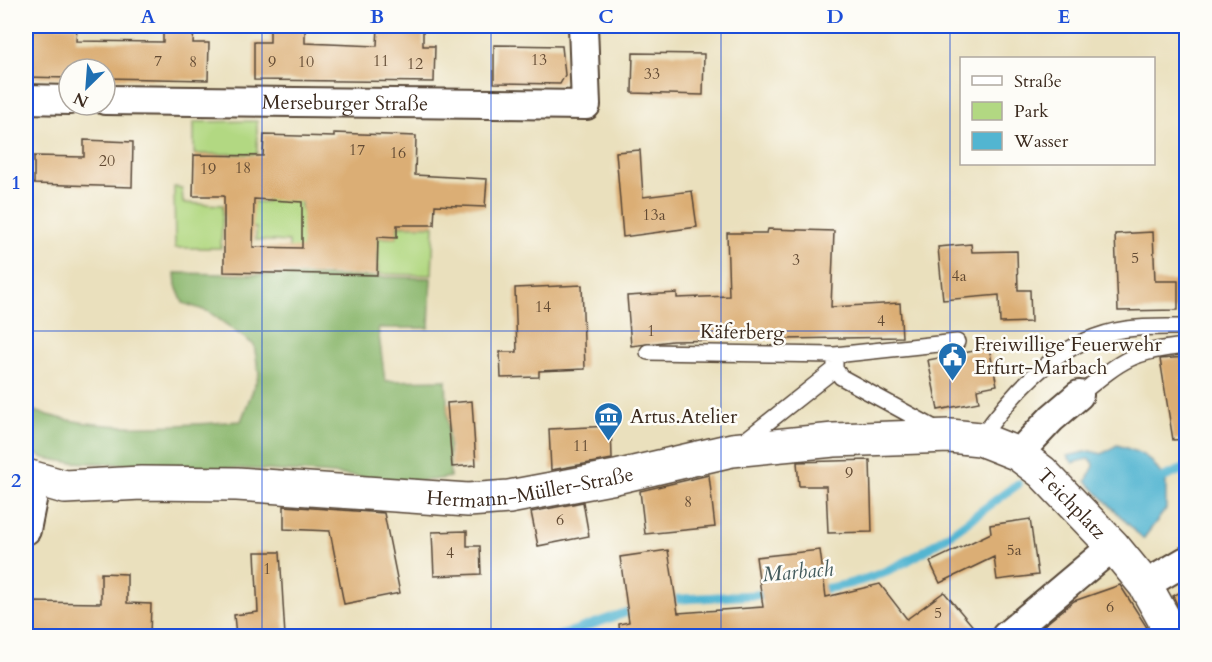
<svg xmlns="http://www.w3.org/2000/svg" width="1212" height="662" viewBox="0 0 1212 662" font-family="Cardo,serif">
<rect width="100%" height="100%" fill="#fdfcf7"/>
<filter id="ink" filterUnits="userSpaceOnUse"><feTurbulence type="fractalNoise" baseFrequency=".0167" numOctaves="2"/><feDisplacementMap in="SourceGraphic" scale="12" xChannelSelector="R" yChannelSelector="G"/><feConvolveMatrix kernelMatrix="1 2 1 2 8 2 1 2 1" color-interpolation-filters="sRGB"/></filter>
<filter id="wash" filterUnits="userSpaceOnUse"><feTurbulence type="fractalNoise" baseFrequency=".008" numOctaves="4" result="noise"/><feDisplacementMap in="SourceGraphic" scale="24" xChannelSelector="R" yChannelSelector="G"/><feGaussianBlur stdDeviation="1.35" result="paint"/><feColorMatrix in="noise" values="0 0 0 0 0 0 0 0 0 0 0 0 0 0 0 0 0 1.4 0 .05"/><feComposite in="paint" operator="in"/></filter>
<g filter="url(#wash)">
<rect width="100%" height="100%" fill="#eae0bd"/>
<!-- green -->
<path fill="#b2d882" stroke="#768150" stroke-width="1.5" d="M257 121V154H194V122Z
M270 177 300 178 301 210 322 211V272H288L289 242 256 240V228L226 227 252 202H267Z
M174 187 182 188 183 203 223 205 221 248H175Z
M397 226H434L432 275 378 274V238H397Z"/>
<!-- forest -->
<path fill="#8db870" stroke="#647147" stroke-width="1.5" d="M175 273 431 278 429 328H378L385 381 446 380 450 477C406 487 363 475 319 473 235 468 151 465 67 462L44 458 26 449V408C94 434 168 426 241 421L259 374 254 345 209 312 183 303 176 286Z"/>
<!-- water -->
<path fill="#52b5d1" stroke="#467078" stroke-width="1.5" d="M1117 445C1129 449 1144 453 1153 463 1159 470 1158 473 1166 478V509L1143 539 1086 481 1094 466 1093 462 1088 459 1073 463 1067 456 1090 451 1102 454Z"/>
<g fill="none" stroke-linecap="round" stroke-linejoin="round">
<!-- stream -->
<path stroke="#52b5d1" stroke-width="9" d="M1157 480 1186 468
M813 590C899 582 951 532 1018 484
M664 600 773 594
M559 636 639 608"/>
</g>
<g id="blocks">
<!-- building -->
<path fill="#dbae74" fill-rule="evenodd" d="M33 26H77L76 41 163 42V26H194L193 43H209L208 80 105 78V69H69V78L26 77V39H32Z
M270 26H305V43L377 46 378 26H423V46H435L434 82 254 80V42H270Z
M494 45 562 46 565 75 560 84 494 83Z
M633 53 704 54 703 95 632 93Z
M334 133 416 136 415 175 487 179 485 207 435 205 434 225H397V238L378 237 377 275 224 272V196H193L194 155 263 156 264 135 334 137ZM254 199 302 202V248L253 247Z
M84 140 133 142 132 187 34 184V156L84 157Z
M640 150 643 197 692 191 697 227 623 237 616 152Z
M768 229 834 231 831 307 900 303 902 337 672 341 631 346 627 296 677 293V298L729 296 727 233H767Z
M1153 232 1155 281H1178V310L1118 311 1115 234Z
M971 244 972 252 1017 251 1018 290H1030L1031 322 1000 323 999 295 943 300 938 247Z
M582 285 585 369 539 371V377L501 378 500 352H517L515 288Z
M989 348 997 385 977 389 979 402 938 410 928 360Z
M1186 357V439L1173 440 1160 359Z
M472 401 476 465 452 467 447 403Z
M611 426 612 459 551 470 549 429Z
M870 460 872 532 828 533 826 486H799L797 462Z
M709 475 715 527 645 534 640 491Z
M583 502 589 536 538 546 531 512Z
M284 506 384 513 400 593 344 604 330 531 284 529Z
M1030 519 1038 575 997 580 994 557 940 583 930 562 991 533 990 525Z
M467 531V546H480L481 574 434 576 432 532Z
M668 550 678 613 763 607 756 557 820 550 826 597 880 584 907 619 944 592 981 636H620L619 624 629 622 620 557Z
M255 552H280L285 636H236L234 615 258 612Z
M101 573 127 574V603L151 604 150 636H28V602L101 603Z
M1120 585 1146 626 1149 636H1031L1074 601Z
M1186 589V636L1182 614 1173 596Z"/>
</g>
</g>
<g filter="url(#ink)">
<use href="#blocks" fill-opacity="0" stroke="#554536" stroke-width="1.5"/>
<g fill="none" stroke-linecap="round" stroke-linejoin="round">
<defs>
<path id="lane" d="M648 352 835 355 957 342
M835 369 841 377 936 429
M1079 395C1121 361 1131 351 1186 346
M980 439C1016 388 1061 338 1127 329 1146 326 1167 327 1186 327
M743 442 835 369V355"/>
<g id="street">
<path d="M26 99 69 100"/>
<path id="s1" d="M105 100 586 105 583 26"/>
<path d="M1018 454 1052 418 1079 395"/>
<path d="M26 530 36 480"/>
<path d="M1145 585 1186 561"/>
<path d="M1006 636 1113 546"/>
</g>
<g id="secondary">
<path id="s2" d="M26 476 65 487 141 483 237 484 468 500 509 497 616 477 732 450 834 440 950 436 980 439 1018 454 1042 472 1113 546 1145 585 1164 619 1168 636"/>
</g>
</defs>
<!-- lane casing -->
<use href="#lane" stroke="#554536" stroke-width="18"/>
<!-- street casing -->
<use href="#street" stroke="#554536" stroke-width="32"/>
<!-- secondary casing -->
<use href="#secondary" stroke="#554536" stroke-width="36"/>
<!-- lane -->
<use href="#lane" stroke="#fff" stroke-width="15"/>
<!-- street -->
<use href="#street" stroke="#fff" stroke-width="28"/>
<!-- secondary -->
<use href="#secondary" stroke="#fff" stroke-width="33"/>
</g>
</g>
<!-- grid -->
<path fill="none" stroke="#1d4ed8" stroke-width="1.5" stroke-opacity="0.55" d="M262 26V636M491 26V636M721 26V636M950 26V636M26 331H1186"/>
<!-- icons -->
<defs>
<symbol id="civic-pin" viewBox="-11 -11 22 30"><path d="M0 17L-7.5 6A9.5 9.5 0 1 1 7.5 6Z" fill="#1f6fb2" stroke="#fdfcf7"/><path d="M-.6-6.5H3V-4.5H.6V-3L4-1V1h2V6H-6V1h2V-1L-.6-3ZM-1.2 2.5V6h2.4V2.5Z" fill="#fff"/></symbol>
<symbol id="museum-pin" viewBox="-11 -11 22 30"><path d="M0 17L-7.5 6A9.5 9.5 0 1 1 7.5 6Z" fill="#1f6fb2" stroke="#fdfcf7"/><path d="M0-6L6-3V-2H-6V-3ZM-5-1h2V3h-2ZM-1-1h2V3h-2ZM3-1h2V3H3ZM-6 4H6V6H-6Z" fill="#fff"/></symbol>
</defs>
<g fill-rule="evenodd">
<use href="#civic-pin" x="936" y="340" width="33" height="45"/>
<use href="#museum-pin" x="592" y="400" width="33" height="45"/>
</g>
<g text-anchor="middle" dominant-baseline="central" stroke-width="5" stroke-linejoin="round" paint-order="stroke">
<!-- number labels -->
<g font-size="16" fill="#634b34">
<text x="539" y="60">13</text>
<text x="158" y="61">7</text>
<text x="381" y="61">11</text>
<text x="193" y="62">8</text>
<text x="272" y="62">9</text>
<text x="306" y="62">10</text>
<text x="415" y="64">12</text>
<text x="652" y="74">33</text>
<text x="357" y="150">17</text>
<text x="398" y="153">16</text>
<text x="107" y="161">20</text>
<text x="243" y="168">18</text>
<text x="208" y="169">19</text>
<text x="654" y="215">13a</text>
<text x="1135" y="258">5</text>
<text x="796" y="260">3</text>
<text x="959" y="276">4a</text>
<text x="543" y="307">14</text>
<text x="881" y="321">4</text>
<text x="651" y="331">1</text>
<text x="581" y="446">11</text>
<text x="849" y="473">9</text>
<text x="688" y="502">8</text>
<text x="560" y="520">6</text>
<text x="1014" y="550">5a</text>
<text x="450" y="553">4</text>
<text x="267" y="569">1</text>
<text x="1110" y="607">6</text>
<text x="938" y="613">5</text>
</g>
<!-- street labels -->
<g font-size="20" fill="#3b2a1e" stroke="#fdfcf7">
<text stroke="none"><textPath href="#s1" startOffset="240">Merseburger Straße</textPath></text>
<text transform="translate(742 332) rotate(1)">Käferberg</text>
<text stroke="none"><textPath href="#s2" startOffset="507">Hermann-Müller-Straße</textPath></text>
<text stroke="none"><textPath href="#s2" startOffset="1076">Teichplatz</textPath></text>
</g>
<!-- poi labels -->
<g font-size="20" fill="#3b2a1e" stroke="#fdfcf7" text-anchor="start">
<text x="974" y="344">Freiwillige Feuerwehr<tspan x="974" dy="23">Erfurt-Marbach</tspan></text>
<text x="630" y="416">Artus.Atelier</text>
</g>
<!-- water labels -->
<g font-size="21" font-style="italic" fill="#435b5d" stroke="#fdfcf7">
<text transform="translate(798 572) rotate(-5)">Marbach</text>
</g>
</g>
<!-- margin -->
<rect width="1212" height="662" fill="none" stroke="#fdfcf7" stroke-width="66"/>
<!-- legend -->
<rect x="960" y="57" width="195" height="108" fill="#fdfcf7" stroke="#afa8a0" stroke-width="1.5"/>
<rect x="972" y="76" width="30" height="9" fill="#ffffff" stroke="#afa8a0" stroke-width="1.5"/>
<text x="1014" y="87" font-size="18" fill="#3b2a1e">Straße</text>
<rect x="972" y="102" width="30" height="18" fill="#b2d882" stroke="#afa8a0" stroke-width="1.5"/>
<text x="1014" y="117" font-size="18" fill="#3b2a1e">Park</text>
<rect x="972" y="132" width="30" height="18" fill="#52b5d1" stroke="#afa8a0" stroke-width="1.5"/>
<text x="1014" y="147" font-size="18" fill="#3b2a1e">Wasser</text>
<!-- north arrow -->
<g transform="translate(87 87) rotate(205)"><circle r="28" fill="#fdfcf7" stroke="#afa8a0" stroke-width="1.5"/>
<path d="M0-4.5L10 22L0 15L-10 22Z" fill="#1f6fb2"/>
<text y="-9" font-size="16" font-weight="bold" text-anchor="middle" fill="#3b2a1e">N</text>
</g>
<rect x="33" y="33" width="1146" height="596" fill="none" stroke="#1d4ed8" stroke-width="2"/>
<g font-size="20" text-anchor="middle" font-weight="bold" fill="#1d4ed8">
<text x="148" y="23">A</text>
<text x="377" y="23">B</text>
<text x="606" y="23">C</text>
<text x="835" y="23">D</text>
<text x="1064" y="23">E</text>
<text x="16" y="189">1</text>
<text x="16" y="487">2</text>
</g>
</svg>
